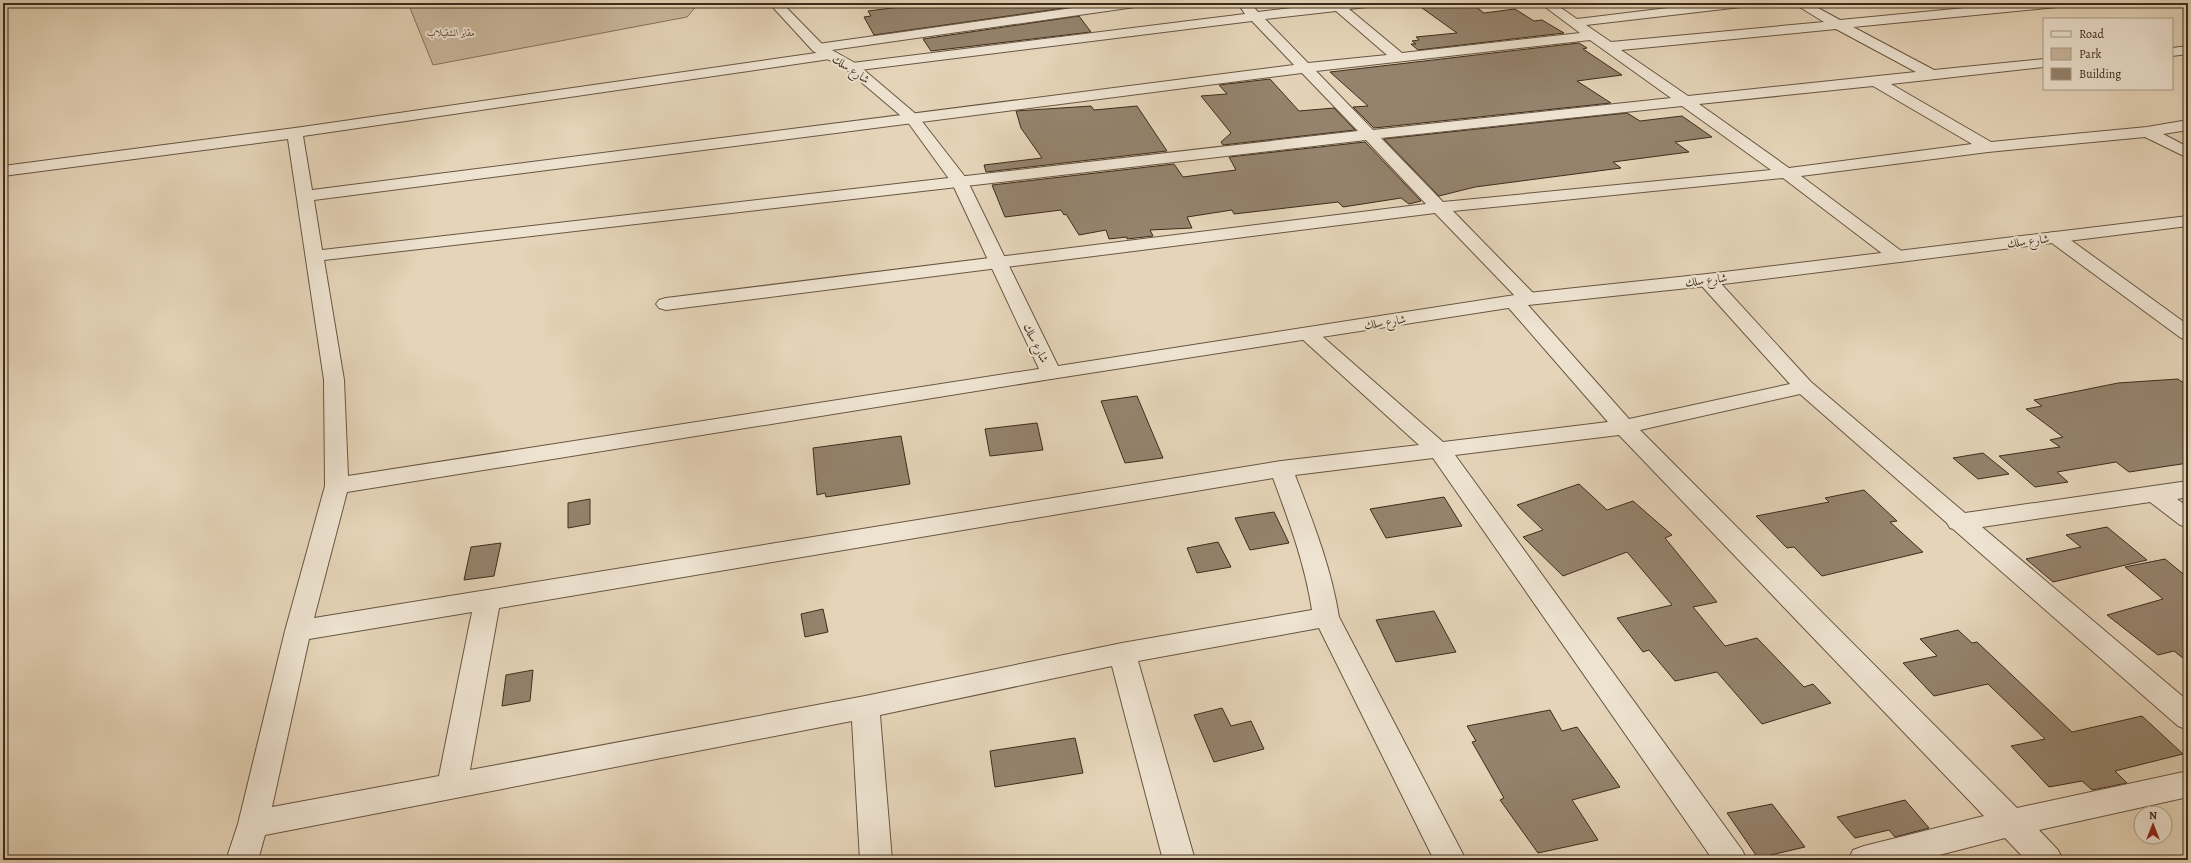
<svg xmlns="http://www.w3.org/2000/svg" width="2191" height="863" viewBox="0 0 2191 863" font-family="Alegreya,Amiri,serif">
<rect width="100%" height="100%" fill="#e5d4b8"/>
<filter id="stains"><feTurbulence type="fractalNoise" baseFrequency=".005" numOctaves="4"/><feColorMatrix values="0 0 0 0 .2 0 0 0 0 .09 0 0 0 0 .02 0 0 0 .5 -.17"/></filter>
<radialGradient id="worn" r=".72"><stop offset=".6" stop-color="#630" stop-opacity="0"/><stop offset="1" stop-color="#630" stop-opacity=".3"/></radialGradient>
<!-- green -->
<path fill="#c9b79d" stroke="#84725c" d="M408 3H699L687 17 433 65Z"/>
<!-- building -->
<path fill="#95836d" stroke="#3e2c1b" d="M932 3H1068L1071 7 874 35 864 17 871 16 868 11Z
M1415 3H1471L1484 13 1515 9 1534 21 1542 20 1564 33 1418 50 1411 44H1416L1412 41 1419 40 1416 37 1457 33Z
M1079 16 1091 32 931 51 923 39Z
M1579 43 1587 48 1583 49 1622 75 1577 81 1611 103 1374 128 1353 107 1368 106 1330 72Z
M1270 79 1299 111 1334 108 1355 130 1223 145 1221 142 1231 133 1201 96 1227 94 1219 85Z
M1091 106 1094 110 1137 106 1167 151 986 172 984 165 1042 158 1021 128 1016 111Z
M1627 113 1640 121 1682 116 1712 137 1675 142 1689 152 1613 162 1621 168 1475 187 1439 196 1384 139Z
M1365 142 1421 201 1409 204 1401 198 1343 207 1338 202 1234 214 1232 210 1187 217 1192 228 1150 230 1153 236 1127 239V237L1109 239 1106 230 1079 235 1066 214 1064 215 1061 210 1005 217 992 185 1174 164 1183 177 1198 175 1236 170 1229 157Z
M2178 379 2188 386V463L2129 472 2116 462 2057 472 2068 482 2035 487 1999 456 2060 447 2050 440 2063 437 2026 409 2042 406 2034 400 2118 383Z
M1137 396 1163 458 1125 463 1101 401Z
M1037 423 1043 450 990 456 985 429Z
M901 436 910 484 826 497 825 493 817 495 813 448Z
M1983 453 2009 474 1978 479 1953 458Z
M1579 484 1607 510 1633 501 1672 535 1665 538 1717 602 1693 607 1725 646 1757 638 1804 687 1813 684 1831 703 1762 724 1717 672 1675 681 1649 650 1643 652 1617 618 1672 605 1627 552 1563 576 1523 537 1543 530 1517 505Z
M1864 490 1897 521 1890 522 1923 552 1822 576 1794 547 1787 548 1756 516 1829 502 1825 498Z
M1444 497 1462 526 1386 538 1370 509Z
M590 499V524L568 528V503Z
M1274 512 1289 543 1250 550 1235 518Z
M2107 527 2147 560 2053 582 2026 559 2081 547 2066 535Z
M1218 542 1231 567 1197 573 1187 548Z
M501 543 494 576 464 580 471 547Z
M2165 559 2188 578V662L2174 651 2158 655 2107 615 2163 599 2125 567Z
M823 609 828 632 805 637 801 614Z
M1434 611 1456 652 1396 662 1376 620Z
M1958 630 1972 643 1977 642 2072 732 2142 716 2183 754 2115 771 2127 783 2092 790 2082 781 2049 787 2011 746 2045 739 1988 684 1934 696 1903 663 1937 656 1920 639Z
M533 670 530 701 502 706 506 675Z
M1222 708 1231 726 1251 721 1264 749 1214 762 1194 715Z
M1550 710 1562 731 1577 727 1620 787 1572 800 1598 840 1538 853 1500 800 1504 798 1472 742 1476 741 1467 726Z
M1075 738 1083 773 995 787 990 751Z
M1905 800 1929 828 1895 837 1889 830 1855 838 1837 817Z
M1772 804 1805 847 1758 858 1727 813Z"/>
<g fill="none" stroke-linecap="round" stroke-linejoin="round">
<defs>
<path id="minor" d="M1108 3H1141L1135 7 818 52 811 48 818 44Z
M1335 3H1373L1367 7 1349 9 1402 53 1580 33 1540 3H1554L1577 19 1709 3H1747L1741 7 1586 25 1611 42 1824 22 1793 3H1809L1840 20 2017 3H2063L2057 7 1853 27 1934 70 2044 59V67L1891 84 1991 142 2147 127 2188 120V130L2163 134 2188 147V158L2145 137 1988 152 1801 176 1904 253 1907 257 1904 261 1898 262 1892 261 1783 178 1453 211 1535 295 1538 299 1535 303 1527 304 1629 419 1790 384 1700 284 1698 280 1700 276 1707 274 1714 276 1811 382 1965 513 2188 481V497L2177 499 2188 507V527L2180 525 2150 502 1982 527 2188 701V730L2178 726 1953 529 1950 528 1947 523 1800 394 1640 430 2017 808 2188 771V797L2039 830 2058 850 2063 860H2026L2005 838 1920 860H1848L1853 850 1864 846 1984 816 1619 435 1455 455 1742 850 1747 860H1713L1433 458 1295 475C1313 522 1331 567 1339 617L1466 860H1434L1319 628 1138 661 1195 860H1163L1112 666 880 715 892 860H860L852 721 265 835 258 860H226L238 824 285 631 325 486 324 380 288 139 3 176V166L295 128 830 51 837 55 830 59 303 136 312 190 1294 65 1252 21 852 71 845 67 852 63 1245 14 1241 8 1247 4 1252 5 1258 12ZM1336 11 1387 55 1308 63 1265 19ZM1836 29 1916 72 1688 96 1621 50ZM1590 40 1671 98 1373 130 1316 71ZM1302 73 1358 131 322 250 314 200ZM1873 86 1972 144 1789 168 1699 104ZM1682 106 1771 170 1443 202 1381 138ZM1366 140 1426 204 666 298 659 300 656 304 659 308 666 310 1435 213 1515 296 1507 298 1504 302 1507 306 1608 422 1443 442 1315 330 1308 328 1301 330 1298 334 1301 338 1419 445 1281 461 314 618 347 492 1051 379 1058 377 1061 373 1058 369 1051 367 348 476 344 380 324 260ZM1273 478C1289 521 1305 564 1312 610L1122 643 865 696 470 770 499 608ZM472 612 439 776 272 807 309 639Z
M2188 46V54L2172 56V48Z
M2055 232 2061 233 2188 325V340L2181 338 2049 241 2046 237 2049 233Z"/>
<path id="tertiary" d="M769 3H782L823 45 857 64 917 115 966 178 1058 366 1528 293 1707 274 2188 216V226L1707 286 1528 305 1051 379 1044 377 1041 373 952 183 907 121 847 70 813 51Z"/>
</defs>
<!-- minor casing -->
<use href="#minor" stroke="#685642" stroke-width="2"/>
<!-- tertiary casing -->
<use href="#tertiary" stroke="#685642" stroke-width="2"/>
<!-- minor -->
<use href="#minor" fill="#eee3d1" fill-rule="evenodd"/>
<!-- tertiary -->
<use href="#tertiary" fill="#eee3d1" fill-rule="evenodd"/>
</g>
<g text-anchor="middle" dominant-baseline="central" stroke-width="4" stroke-linejoin="round" paint-order="stroke">
<!-- far-park labels -->
<g font-size="10" font-style="italic" fill="#5a4835" stroke="#eee3d1">
<text x="451" y="32">مقابر الشقيلاب</text>
</g>
<!-- street labels -->
<g font-size="12" fill="#3e2c1b" stroke="#eee3d1">
<text transform="translate(851 69) rotate(34)">شارع سلك</text>
<text transform="translate(2028 241) rotate(-7)">شارع سلك</text>
<text transform="translate(1706 280) rotate(-7)">شارع سلك</text>
<text transform="translate(1385 322) rotate(-9)">شارع سلك</text>
<text transform="translate(1036 343) rotate(64)">شارع سلك</text>
</g>
</g>
<!-- margin -->
<rect width="2191" height="863" fill="none" stroke="#e5d4b8" stroke-width="16"/>
<rect x="4" y="4" width="2183" height="855" fill="none" stroke="#3e2c1b" stroke-width="2"/>
<rect x="8" y="8" width="2175" height="847" fill="none" stroke="#3e2c1b"/>
<!-- legend -->
<rect x="2043" y="18" width="130" height="72" fill="#eee3d1" stroke="#a89a88"/>
<rect x="2051" y="31" width="20" height="6" fill="#eee3d1" stroke="#a89a88"/>
<text x="2079" y="38" font-size="12" fill="#3e2c1b">Road</text>
<rect x="2051" y="48" width="20" height="12" fill="#c9b79d" stroke="#a89a88"/>
<text x="2079" y="58" font-size="12" fill="#3e2c1b">Park</text>
<rect x="2051" y="68" width="20" height="12" fill="#95836d" stroke="#a89a88"/>
<text x="2079" y="78" font-size="12" fill="#3e2c1b">Building</text>
<!-- north arrow -->
<g transform="translate(2153 825)"><circle r="19" fill="#eee3d1" stroke="#a89a88"/>
<path d="M0-3L7 15L0 10L-7 15Z" fill="#8f2418"/>
<text y="-6" font-size="11" font-weight="bold" text-anchor="middle" fill="#3e2c1b">N</text>
</g>
<rect width="100%" height="100%" filter="url(#stains)"/>
<rect width="100%" height="100%" fill="url(#worn)"/>
</svg>
